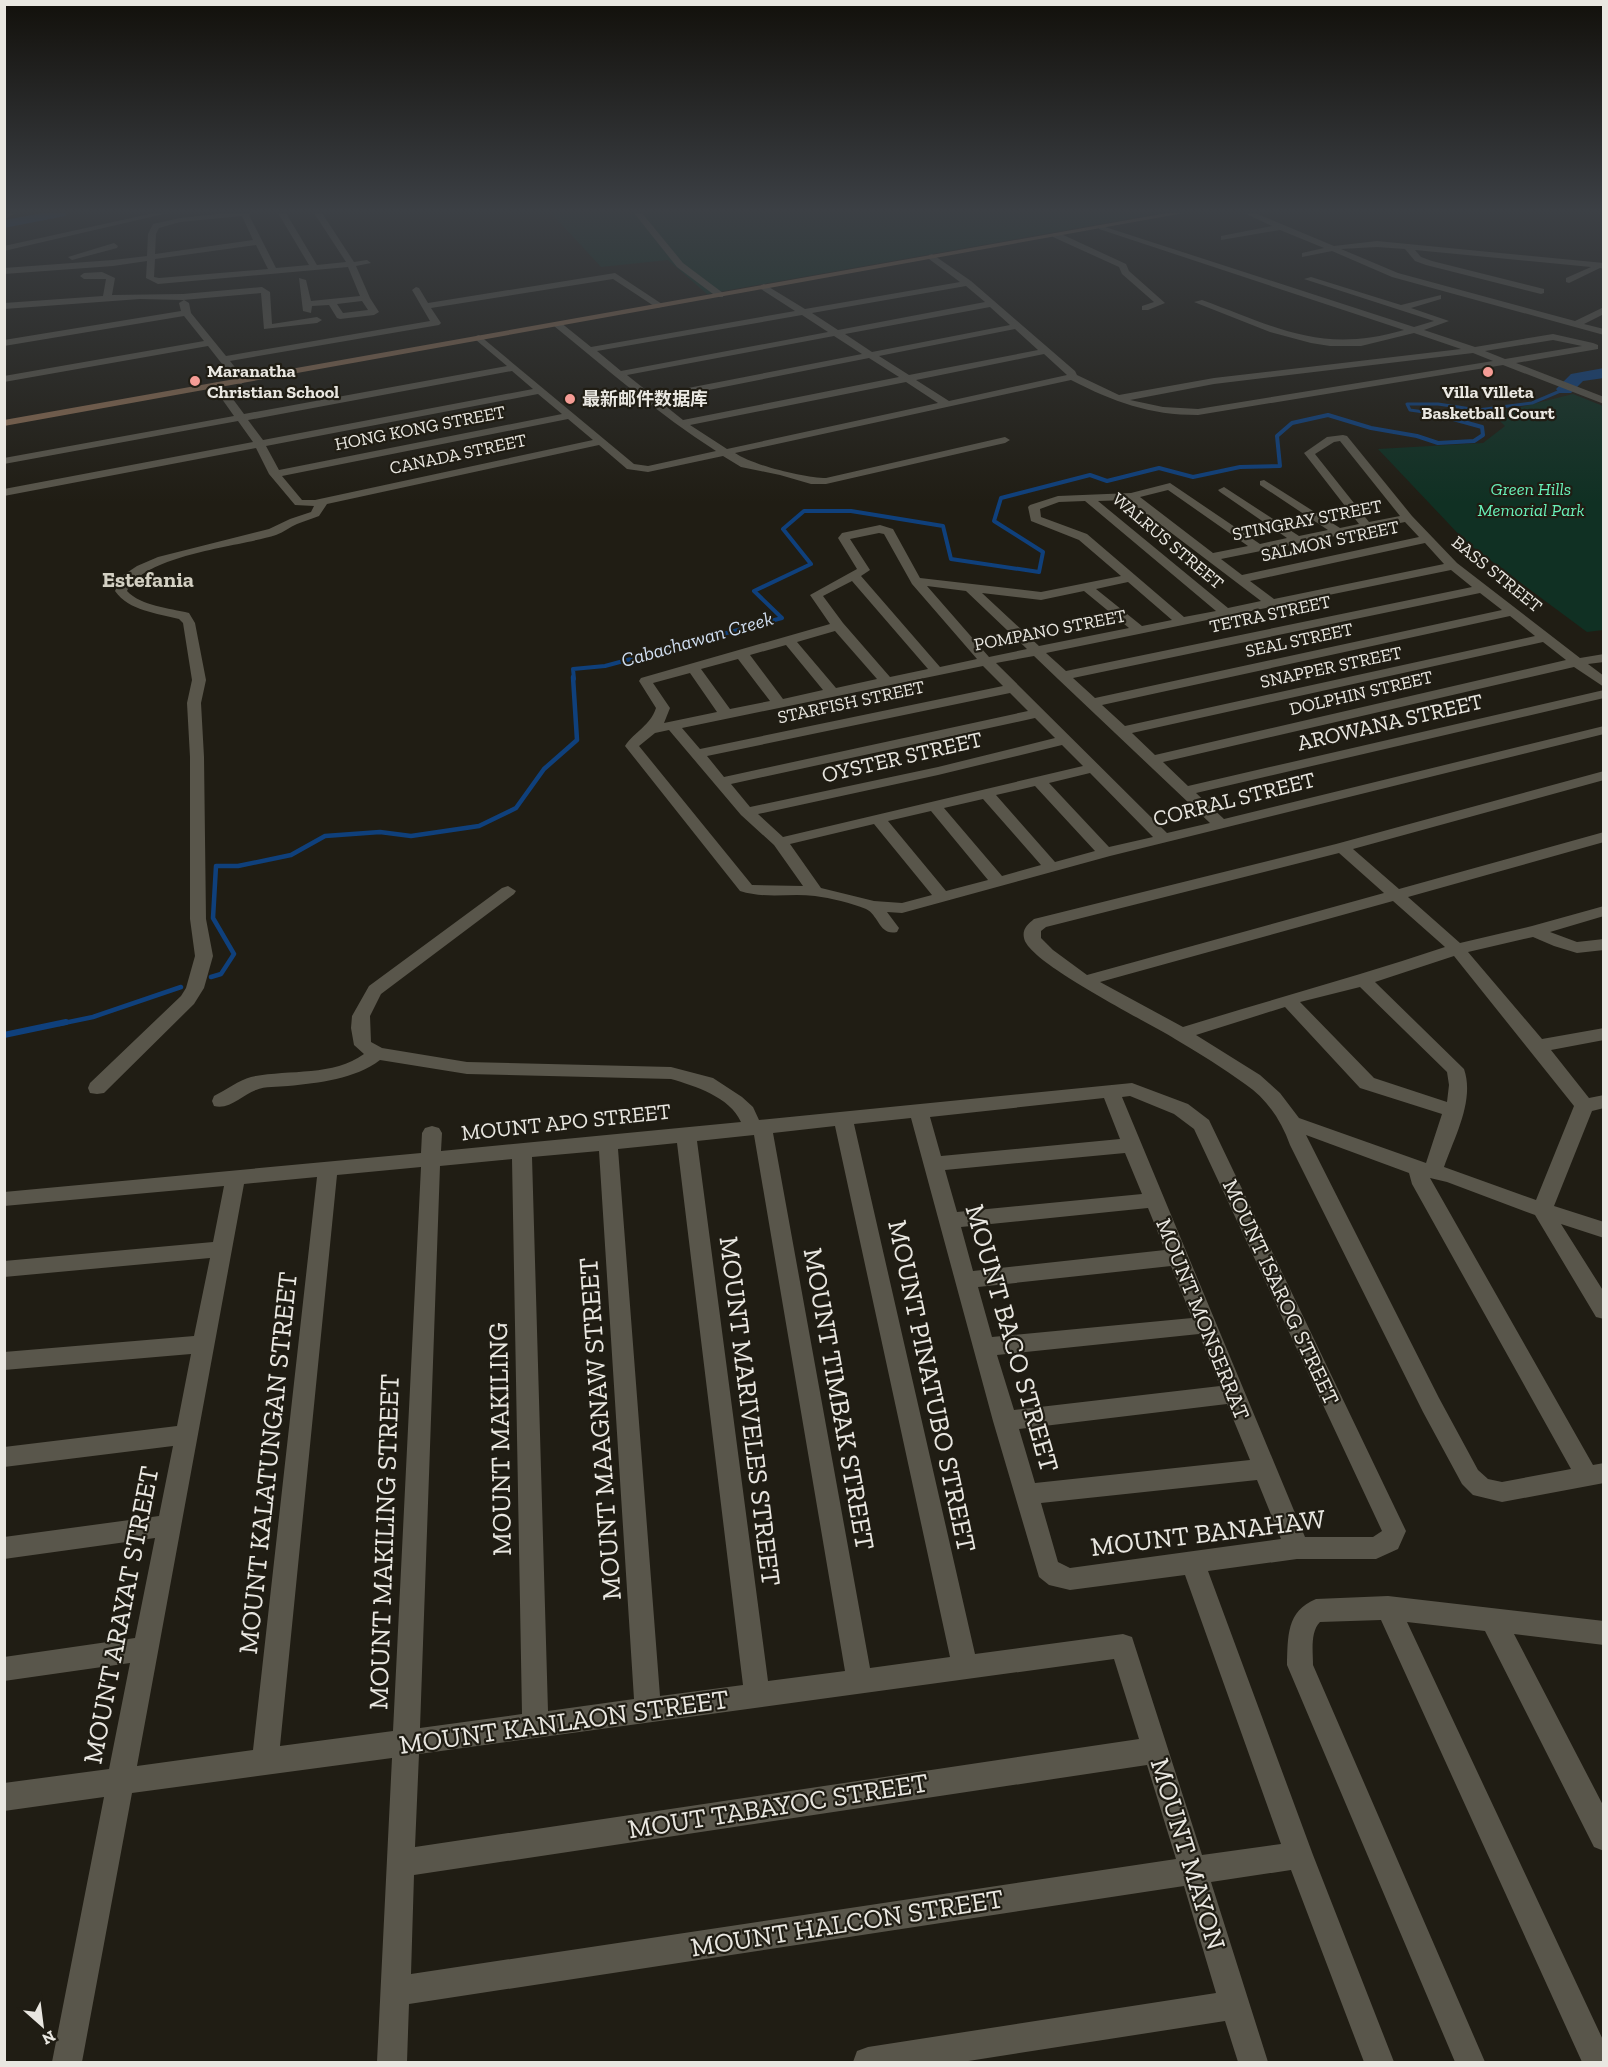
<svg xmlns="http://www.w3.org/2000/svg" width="1608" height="2067" viewBox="0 0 1608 2067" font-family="'Zilla Slab','Noto Sans SC',serif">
<rect width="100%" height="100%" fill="#201d14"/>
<!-- green -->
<path fill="#103023" d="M551 213H1162L707 294 668 260 601 267Z
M1573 394 1603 406V630L1587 632 1466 542 1378 449 1483 443 1505 426 1493 414Z"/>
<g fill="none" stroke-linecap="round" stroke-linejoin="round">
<!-- stream-far3 -->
<path stroke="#0f407c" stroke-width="3" d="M1445 415 1410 410 1407 404H1438L1478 410 1532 403 1565 389"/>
<!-- stream-far2 -->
<path stroke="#0f407c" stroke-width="4" d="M574 679 573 669 605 666 782 618 754 591 811 564 783 529 804 511H851L943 526 951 559 1039 572 1043 552 994 521 1001 498 1090 475 1107 481 1159 468 1193 477 1240 467 1280 466 1277 436 1292 423 1328 415 1371 428 1417 436 1438 443 1474 441 1483 435 1482 427 1435 414"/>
<!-- stream-far1 -->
<path stroke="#0f407c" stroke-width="4.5" d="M211 977 221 974 234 954 213 918 216 866H238L291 855 325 836 380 832 411 836 479 826 516 808 544 769 577 740 573 677
M59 1024 93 1017 181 987"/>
<!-- stream -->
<path stroke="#0f407c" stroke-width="6" d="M4 1035 66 1022"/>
<!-- river -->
<path fill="#0f407c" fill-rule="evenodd" d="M43 213H67L65 216 4 228V220Z
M1604 368V378L1583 381 1571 393H1559L1556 389 1571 374Z"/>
<!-- street -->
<path fill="#59564b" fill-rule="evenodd" d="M6 213H15L4 220Z
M154 213H168L4 251V246Z
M226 213H252L249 215 276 268 309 265 278 213H286L317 265 346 262 314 213H322L354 262 367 260 371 263 356 266 370 298 379 312 374 315 340 319 337 318 329 305 312 306 311 313 303 311 299 278 306 280 311 301 360 296 348 267 158 284 146 278 147 261 113 266 4 274V268L113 260 147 256 148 234 153 224 180 218ZM242 216 253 240 155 254 156 234 159 228 180 222ZM256 245 268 269 159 278 154 277 155 259ZM362 301 368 310 343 313 337 304Z
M634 213H642L683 263 723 293V297H717L677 267Z
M1244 213H1255L1334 246 1377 241 1604 263V269L1600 268 1569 283 1566 282V278L1591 267 1415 250 1421 257 1432 261 1544 289V293L1541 294 1426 265 1415 261 1405 249 1377 247 1341 249 1398 273 1575 321 1604 307V314L1584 324 1604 329V335L1392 277 1332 251 1302 257V253L1324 248 1280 230 1221 240V236L1272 226Z
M1099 225 1414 327 1434 321 1304 279 1311 277 1401 305 1441 295V299L1411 308 1449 321 1424 330 1475 347 1553 334 1593 343 1598 345V349L1516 363 1604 397V404L1503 365 1198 415C1149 415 1114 402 1071 380L735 453C752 465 805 478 826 478L1005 437 1010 440 1005 443 826 484H811L780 475 741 467 723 456 648 472 627 469 599 445 327 504 319 516C312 519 304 521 297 524 290 527 284 532 276 535 239 547 145 554 127 591 141 606 169 608 189 613L195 623 206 680 201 703 204 757 206 919 213 956 204 988 194 1004 104 1093 97 1094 90 1093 88 1088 90 1083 181 996 186 988 195 956 190 919V757L187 703 192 680 183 623 179 619C157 613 129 611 115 591L122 576 137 566 158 557 269 529 290 519 311 512 314 506 295 505 269 474 256 448 4 496V489L253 442 238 421 4 464V458L234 416 212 385 217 382 221 383 244 414 507 366 476 340V336L479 335 634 464 648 466 716 451C658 414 607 369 554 326V322H560L591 347 795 311 761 289V285L764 284 805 309 960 282 929 259V255L932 254 971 281 1075 371 1077 375 1119 395 1214 378 1461 349 1414 333 1361 346H1330L1311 343 1270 332 1194 302 1202 300C1279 328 1321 354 1404 330L1099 229ZM966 286 985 302 838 330 812 313ZM990 307 1010 325 872 352 845 334ZM802 315 828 332 621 371 597 351ZM1015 329 1038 350 909 375 879 356ZM834 336 862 354 652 395 627 375ZM1553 340 1582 346 1505 359 1485 351ZM1473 353 1493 361 1198 409 1163 407 1130 400 1214 384ZM1044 354 1067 375 949 401 916 380ZM869 358 899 377 683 420 658 400ZM512 371 533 389 263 440 248 420ZM906 382 938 403 727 449 690 425ZM538 394 562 414 279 470 266 446ZM568 419 593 440 315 500H302L282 476Z
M1053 233H1059L1126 264 1129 271 1165 303 1148 310H1142V306L1154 302 1122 274 1119 267 1053 237Z
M114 243 118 246 117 248 72 260 68 257Z
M102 272 115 278 112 295 183 294 262 287 270 292 272 324 317 317 322 320 317 323 264 329 261 293 183 300 140 299 4 309V303L103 296 106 279H84L80 276 84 273Z
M615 273 665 306 657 308 613 279 431 308 441 323 439 325 230 361 246 381 241 384 237 383 208 346 4 382V376L204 341 184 316 4 346V340L181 311 179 303 184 300 189 303 191 313 226 356 430 321 412 290 416 287 419 288 428 303Z
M1343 435 1347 436 1412 516 1457 563 1580 658 1604 654V662L1588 664 1604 676V687L1574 667 1163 762 1188 786 1604 690V698L1196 793 1224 819 1604 726V734L1110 856 902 913 887 912 899 928 897 932C879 936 879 915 866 909 851 903 831 898 815 896 790 893 765 899 740 891L625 746C635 731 650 726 656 708L639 681 641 678 830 624 810 595 857 569 838 538 842 533 880 525 893 529 920 578 1041 592 1121 576 1079 540 1031 521 1028 507 1030 505 1058 496 1131 493 1170 483 1260 544 1287 538 1220 492 1218 490 1224 487 1299 536 1328 530 1260 485V481L1264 480 1340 528 1359 524 1304 453 1327 437ZM1340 441 1400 516 1369 522 1315 454 1334 442ZM1168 490 1248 546 1213 553 1140 497ZM1128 500 1261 601 1228 608 1098 501ZM1085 501 1216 611 1184 617 1087 534 1041 517 1040 509 1059 502ZM1405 522 1419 537 1242 575 1221 559ZM879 533 884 534 912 584 977 659 940 667 861 576 870 570 850 539ZM1425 543 1444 564 1274 599 1250 581ZM1451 570 1472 587 1066 671 1046 653ZM852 581 928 669 890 677 843 623 823 596ZM1128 582 1172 620 1142 626 1096 589ZM927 586 966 591 1027 649 989 657ZM1084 591 1129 628 1039 646 982 593 1041 600ZM1480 593 1502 610 1095 698 1073 678ZM1510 616 1535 636 1125 726 1102 705ZM835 631 877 679 836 688 797 642ZM1543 642 1566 660 1155 755 1132 733ZM786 645 823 690 783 699 750 655ZM1034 656 1058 679 1210 823 1167 833 996 663ZM738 659 770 701 730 709 701 669ZM983 666 1003 686 700 749 682 728ZM690 673 717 712 664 723 670 708 653 683ZM1010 693 1028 711 724 777 707 756ZM1035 718 1055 738 938 767 750 807 731 784ZM669 730 741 815 774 845 803 886 752 885 639 746 655 733ZM1062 745 1083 766 783 837 758 814 938 775ZM1090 773 1153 837 1109 847 1049 783ZM1035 786 1095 851 1055 862 996 795ZM983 799 1041 865 1002 876 944 808ZM931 811 988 880 946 891 888 821ZM874 824 932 895 902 903 874 901 821 888 790 844Z
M1604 771V780L1353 849 1399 889 1604 832V842L1408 897 1460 943 1532 926 1604 906V916L1550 932 1577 942 1604 939V950L1577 953 1554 946 1533 937 1468 952 1542 1039 1604 1028V1040L1551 1050 1589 1098 1604 1095V1108L1592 1111 1554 1206 1604 1222V1238L1561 1224 1604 1292V1319L1596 1317 1535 1215 1447 1182 1430 1178 1593 1465 1604 1463V1483L1502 1502 1473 1495 1462 1484 1423 1412 1290 1145C1281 1120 1267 1099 1245 1084 1223 1068 1199 1053 1175 1039 1150 1023 1028 963 1024 938 1022 929 1028 924 1034 919L1336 844ZM1339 853 1384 893 1087 975 1053 950 1041 938V931L1046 927ZM1393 901 1445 947C1358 976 1270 1000 1183 1027L1100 982ZM1454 956 1574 1106 1536 1200 1444 1167C1454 1138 1475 1100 1464 1069L1375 982ZM1360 987 1447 1072 1449 1085 1447 1102 1374 1078 1300 1002ZM1285 1007 1360 1088 1442 1114 1426 1163 1299 1118 1280 1093 1260 1075 1196 1035ZM1306 1135 1409 1173 1412 1184 1571 1469 1502 1482 1488 1479 1478 1470 1439 1398Z
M508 886 516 891 514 894 381 994 370 1016 371 1042 382 1048 467 1062 671 1067 713 1078 742 1097 753 1107 759 1120 1132 1083 1188 1104 1209 1120 1406 1531 1398 1549 1376 1559H1297L1208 1571 1313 1855 1394 2062H1364L1291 1870 1211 1882 1268 2062H1238L1225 2021 962 2062H853L857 2051 868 2047 1216 1993 1184 1886 409 2004 407 2062H377L392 1758 132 1793 82 2062H52L104 1797 4 1811V1783L109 1769 130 1663 4 1681V1657L135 1638 155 1538 4 1559V1537L159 1516 173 1446 4 1467V1447L177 1426 191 1354 4 1370V1352L194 1336 210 1258 4 1277V1261L213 1242 224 1186 4 1206V1192L421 1153 422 1133 425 1128 432 1126 439 1128 442 1133 441 1151 741 1122C730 1097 695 1086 671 1079L467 1074 380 1060C355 1079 319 1083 288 1086 278 1087 265 1086 256 1090 242 1095 230 1110 214 1106L212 1101 214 1096C226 1090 239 1080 251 1077 287 1069 333 1077 364 1054L354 1045 351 1028 352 1016 369 986 502 888ZM1130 1096 1174 1114 1194 1129 1382 1531 1373 1537H1305L1122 1097ZM1104 1098 1120 1139 941 1156 930 1117ZM911 1118 993 1421 1039 1577 1049 1585 1070 1590 1185 1575 1281 1844 1202 1855 1132 1637 1123 1634 975 1654 854 1124ZM835 1126 950 1657 870 1668 773 1133ZM754 1135 845 1671 768 1681 697 1141ZM677 1143 743 1685 660 1696 618 1149ZM599 1151 634 1699 548 1711 532 1157ZM1125 1153 1142 1194 957 1212 945 1170ZM512 1159 522 1714 420 1728 440 1166ZM421 1167 393 1731 280 1746 337 1175ZM317 1177 253 1750 137 1766 244 1184ZM1148 1208 1165 1250 973 1271 961 1227ZM1171 1266 1192 1318 992 1337 978 1287ZM1199 1334 1220 1386 1014 1410 997 1355ZM1227 1404 1250 1460 1035 1483 1019 1429ZM1257 1480 1281 1539 1070 1568 1058 1562 1041 1503ZM1114 1659 1139 1739 415 1847 419 1754ZM1147 1765 1176 1859 411 1974 414 1875Z
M1388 1596 1604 1621V1645L1514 1634 1604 1807V1851L1594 1847 1485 1631 1407 1622 1604 2042V2062H1582L1381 1620 1320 1622C1310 1632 1313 1652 1313 1665L1485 2062H1455L1287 1665C1288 1637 1286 1611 1316 1599Z"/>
<!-- secondary -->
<path fill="#85684f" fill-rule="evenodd" d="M1167 213H1184L4 426V420Z"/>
</g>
<!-- sky -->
<linearGradient id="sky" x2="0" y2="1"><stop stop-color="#12100b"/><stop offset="0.42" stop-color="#3c4045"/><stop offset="1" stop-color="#3c4045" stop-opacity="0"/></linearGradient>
<rect width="1608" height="502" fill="url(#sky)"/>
<!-- markers -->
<g fill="#f59c95" stroke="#201d14" stroke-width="2">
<circle cx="1488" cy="372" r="6"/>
<circle cx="195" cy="381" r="6"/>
<circle cx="570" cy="399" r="6"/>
</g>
<g text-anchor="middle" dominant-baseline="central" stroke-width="4.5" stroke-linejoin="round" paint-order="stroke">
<!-- far-poi labels -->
<g font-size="18" font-weight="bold" fill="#e9e7e1" stroke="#201d14" text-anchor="start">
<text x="207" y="371">Maranatha<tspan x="207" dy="21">Christian School</tspan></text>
<text x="1488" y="392" text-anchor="middle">Villa Villeta<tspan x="1488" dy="21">Basketball Court</tspan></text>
<text x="582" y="399">最新邮件数据库</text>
</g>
<!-- far-street labels -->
<g font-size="18" fill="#e9e7e1" stroke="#201d14">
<text transform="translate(420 428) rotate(-11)">HONG KONG STREET</text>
<text transform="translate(458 454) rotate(-12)">CANADA STREET</text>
<text transform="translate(1307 520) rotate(-11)">STINGRAY STREET</text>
<text transform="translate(1168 541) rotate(40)">WALRUS STREET</text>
<text transform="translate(1330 541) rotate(-12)">SALMON STREET</text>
<text transform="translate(1497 574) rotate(39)">BASS STREET</text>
<text transform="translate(1270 614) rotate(-12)">TETRA STREET</text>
<text transform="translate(1050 630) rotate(-11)">POMPANO STREET</text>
<text transform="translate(1299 640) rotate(-12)">SEAL STREET</text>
<text transform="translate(1331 667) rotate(-12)">SNAPPER STREET</text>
<text transform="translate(1361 693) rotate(-13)">DOLPHIN STREET</text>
<text transform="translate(851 702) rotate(-12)">STARFISH STREET</text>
</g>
<!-- far-park labels -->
<g font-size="18" font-style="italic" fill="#69f1b9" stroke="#201d14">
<text x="1531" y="489">Green Hills<tspan x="1531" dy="21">Memorial Park</tspan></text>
</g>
<!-- far-water labels -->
<g font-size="20" font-style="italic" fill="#d0def0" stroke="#201d14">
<text transform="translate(697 639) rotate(-16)">Cabachawan Creek</text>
</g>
<!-- far-quarter labels -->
<g font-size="22" font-weight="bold" fill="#d3d0c3" stroke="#201d14">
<text x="148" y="579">Estefania</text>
</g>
<!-- street labels -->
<g font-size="22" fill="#e9e7e1" stroke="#201d14">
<text transform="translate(1390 722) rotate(-13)">AROWANA STREET</text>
<text transform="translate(902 757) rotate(-13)">OYSTER STREET</text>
<text transform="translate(1234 799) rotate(-14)">CORRAL STREET</text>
<text transform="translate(566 1122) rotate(-6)">MOUNT APO STREET</text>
<text transform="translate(1281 1292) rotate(65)">MOUNT ISAROG STREET</text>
<text transform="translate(1203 1319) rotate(68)">MOUNT MONSERRAT</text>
</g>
<!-- near-street labels -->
<g font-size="27" fill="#e9e7e1" stroke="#201d14">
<text transform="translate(1012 1338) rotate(74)">MOUNT BACO STREET</text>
<text transform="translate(932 1386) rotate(78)">MOUNT PINATUBO STREET</text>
<text transform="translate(839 1399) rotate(80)">MOUNT TIMBAK STREET</text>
<text transform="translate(750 1411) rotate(83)">MOUNT MARIVELES STREET</text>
<text transform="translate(600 1429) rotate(-94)">MOUNT MAAGNAW STREET</text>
<text transform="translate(500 1439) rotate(-91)">MOUNT MAKILING</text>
<text transform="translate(268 1463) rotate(-84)">MOUNT KALATUNGAN STREET</text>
<text transform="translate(1208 1533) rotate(-7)">MOUNT BANAHAW</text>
<text transform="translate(384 1542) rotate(-88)">MOUNT MAKILING STREET</text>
<text transform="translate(121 1615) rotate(-79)">MOUNT ARAYAT STREET</text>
<text transform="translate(564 1722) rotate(-8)">MOUNT KANLAON STREET</text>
<text transform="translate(778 1806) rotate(-9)">MOUT TABAYOC STREET</text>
<text transform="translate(1188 1854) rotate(73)">MOUNT MAYON</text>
<text transform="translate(847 1923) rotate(-9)">MOUNT HALCON STREET</text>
</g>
</g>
<!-- border -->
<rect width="1608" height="2067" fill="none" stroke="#e9e7e1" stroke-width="12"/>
<!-- north arrow -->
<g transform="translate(42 2025) rotate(152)" stroke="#201d14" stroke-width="4.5" paint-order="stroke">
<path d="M0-4.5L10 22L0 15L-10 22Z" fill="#e9e7e1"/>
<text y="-9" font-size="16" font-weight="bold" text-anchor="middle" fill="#e9e7e1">N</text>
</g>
</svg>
